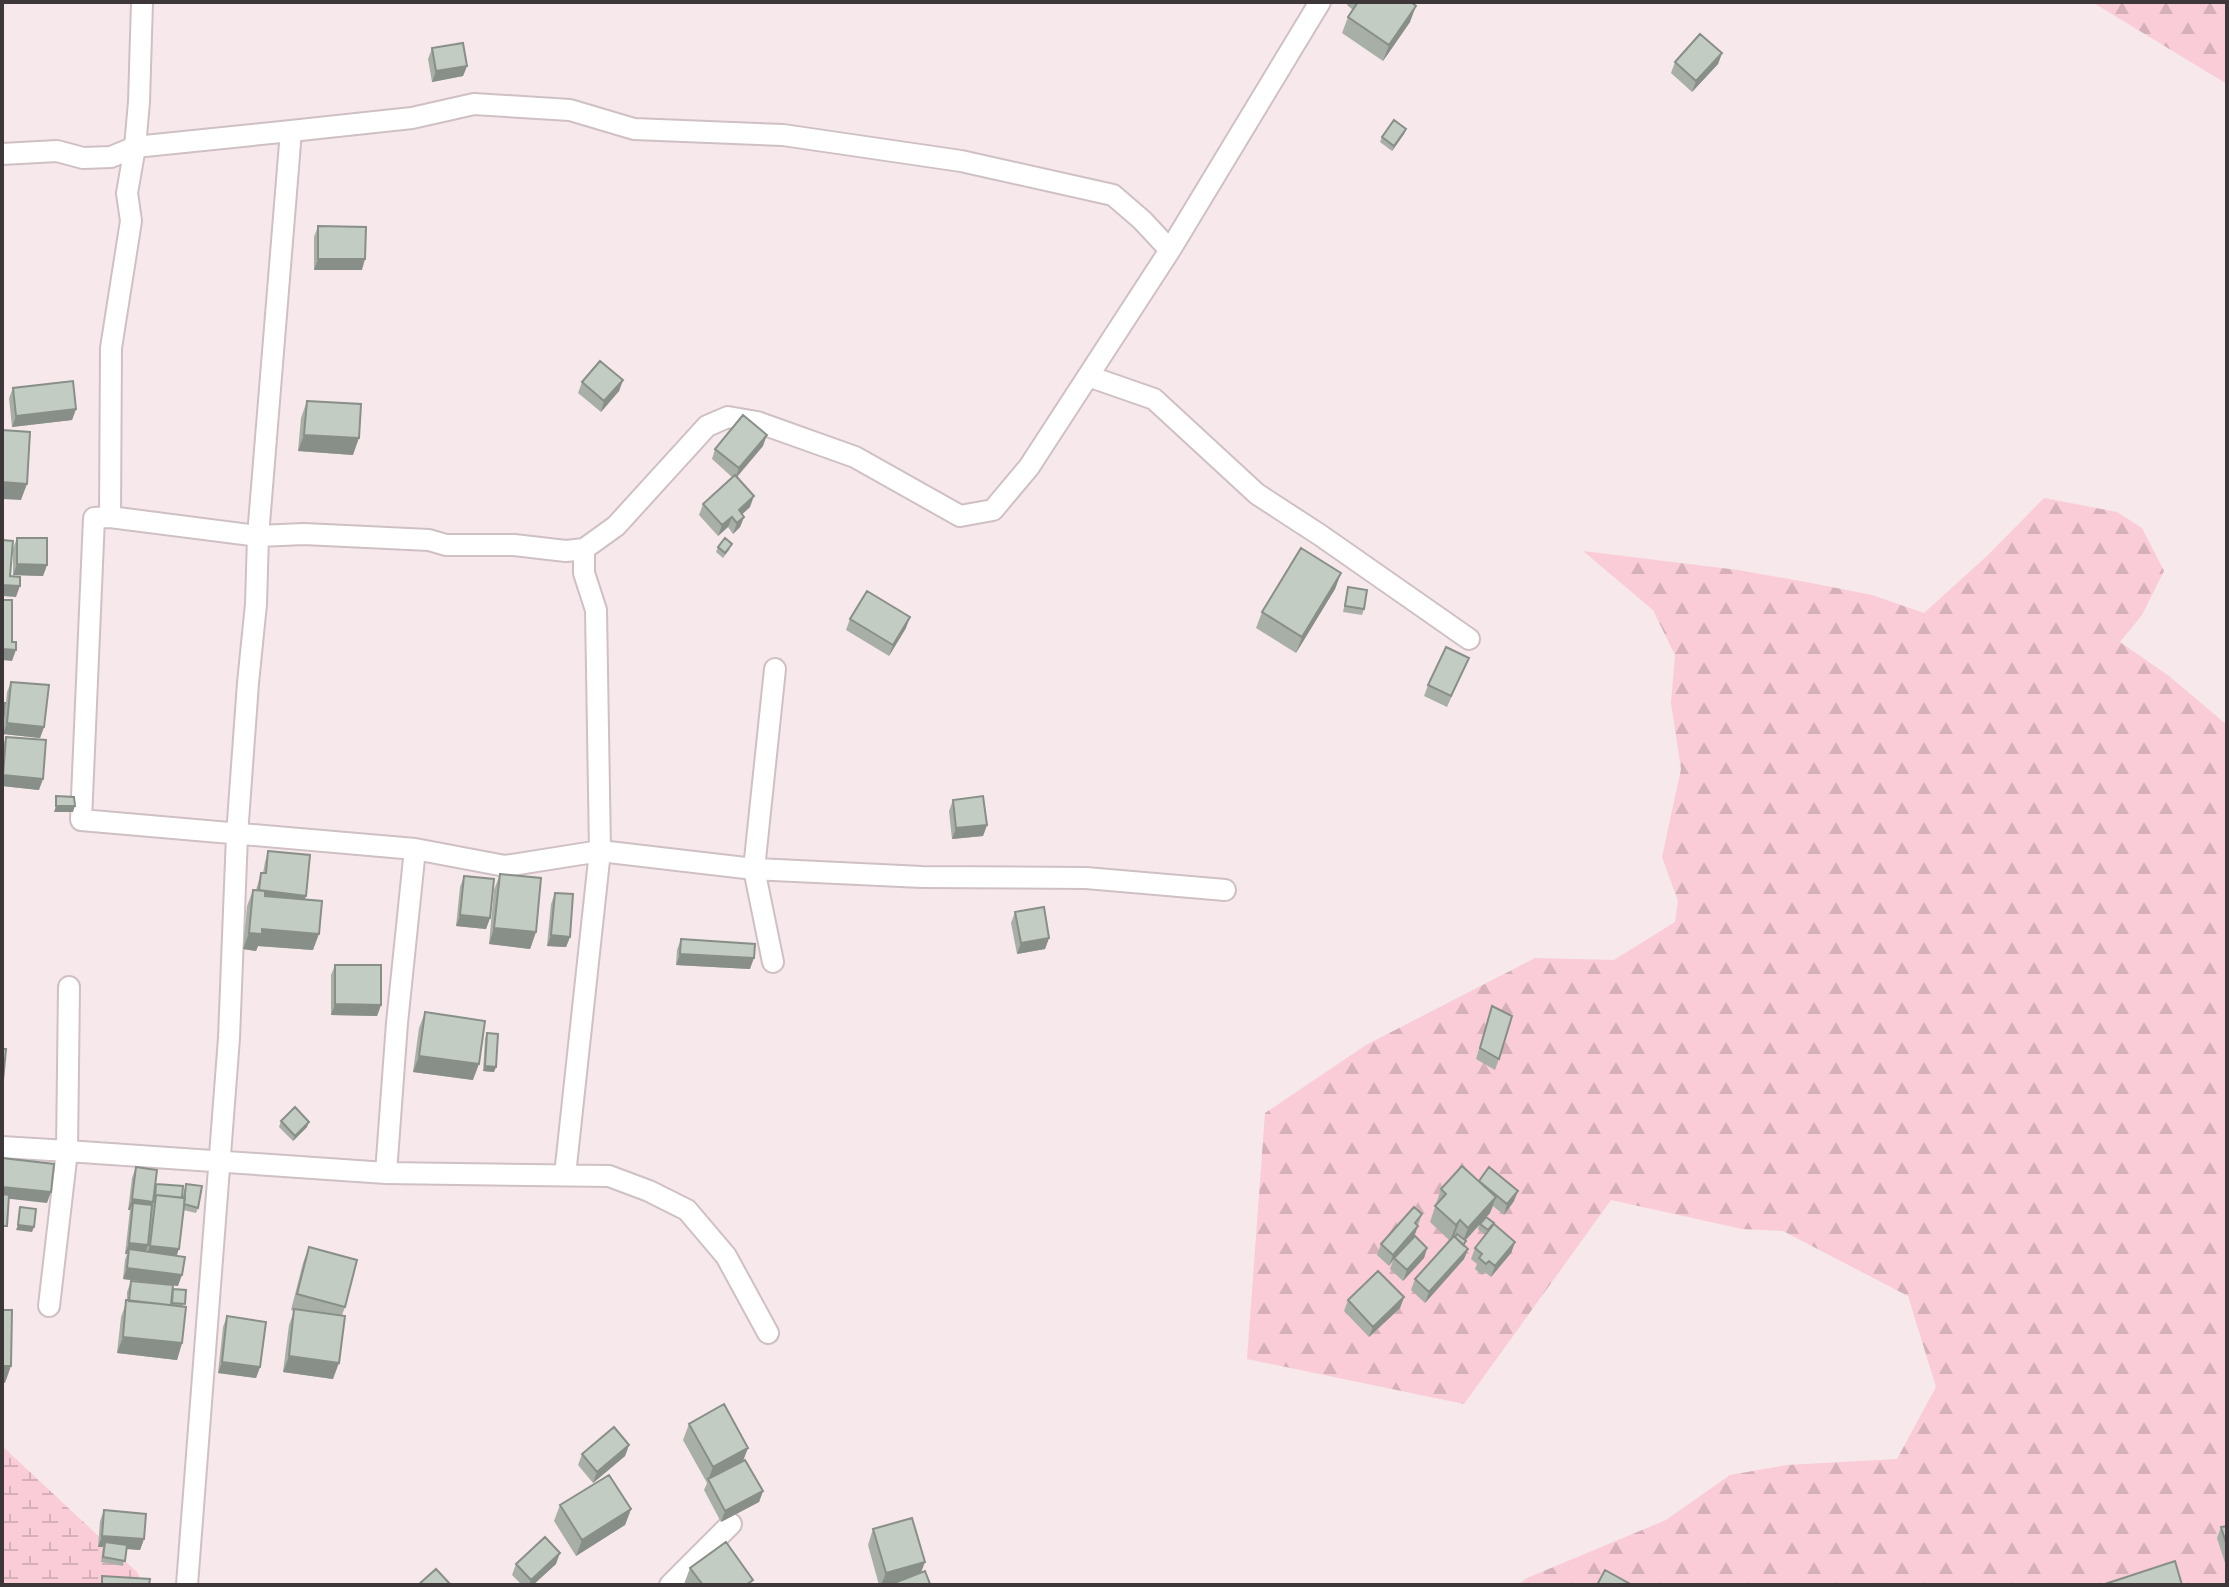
<svg xmlns="http://www.w3.org/2000/svg" width="2229" height="1587" viewBox="0 0 2229 1587" font-family="'Roboto Condensed',sans-serif">
<defs>
<pattern id="forest-firs" width="22" height="20" patternUnits="userSpaceOnUse" patternTransform="scale(2)"><rect width="22" height="20" fill="#f9ccd7"/><path d="M5 1l3.5 6h-7zM16 11l3.5 6h-7z" fill="#d6b0b9"/></pattern>
<pattern id="wetland-marsh" width="20" height="14" patternUnits="userSpaceOnUse" patternTransform="scale(2)"><rect width="20" height="14" fill="#f9ccd7"/><path d="M1 5h8M5 5V1M11 12h8M15 12V8" fill="none" stroke="#d6b0b9"/></pattern>
</defs>
<rect width="100%" height="100%" fill="#f7e8eb"/>
<!-- forest -->
<path fill="url(#forest-firs)" d="M2092 2H2227V84Z
M2044 498 2117 512 2142 528 2164 571 2142 615 2120 642 2169 676 2227 725V1585H1518L1527 1578 1666 1520 1730 1475 1787 1465 1897 1459 1936 1387 1908 1296 1783 1231 1742 1229 1611 1200 1464 1404 1247 1359 1265 1113 1366 1045 1535 958 1614 960 1675 922 1678 901 1662 857 1681 769 1671 703 1675 655 1653 610 1583 551 1738 570 1806 582 1872 595 1924 613 1987 556Z"/>
<!-- wetland -->
<path fill="url(#wetland-marsh)" d="M2 1446 138 1573 142 1585H2Z"/>
<g fill="none" stroke-linecap="round" stroke-linejoin="round">
<defs>
<path id="street" d="M291 131 135 147 127 193 131 221 111 348 110 517 258 536 304 534 429 540 446 545H514L566 551 584 549 616 526 707 426 728 417 757 422 855 457 960 516 993 510 1029 467 1170 250
M2 154 57 151 83 158 111 157 135 147 139 102 142 2
M1088 376 1154 399 1257 494 1320 535 1469 639
M110 517 94 518 81 820 415 849 505 866 600 851 754 869 922 877 1086 878 1225 890
M773 962 754 869 775 669
M2 1147 67 1151 69 987
M386 1173 397 1023 415 849
M565 1175 600 851 596 610 584 573V549
M49 1306 67 1151 386 1173 609 1176 649 1191 687 1210 726 1256 768 1333
M187 1585 229 1038 237 835 248 683 256 604 258 536 291 131 412 118 474 104 570 110 634 129 783 135 961 161 1113 195 1142 220 1170 250 1320 2
M670 1585 731 1524"/>
</defs>
<!-- street casing -->
<use href="#street" stroke="#cfc0c3" stroke-width="24"/>
<!-- street -->
<use href="#street" stroke="#fff" stroke-width="20"/>
</g>
<!-- wall -->
<path fill="#a8afa7" d="M1348 2H1411L1410 22 1383 61 1342 33 1348 17 1353 10 1347 5Z
M432 48 467 66 463 76 432 82 428 59Z
M1722 53 1718 64 1692 92 1671 73 1675 62Z
M1406 129 1404 134 1392 151 1380 142 1382 137Z
M318 226 362 270H314V237Z
M623 380 619 391 601 412 578 393 582 382Z
M13 388 76 409 72 420 12 427 9 398Z
M307 401 353 455 298 451 301 418Z
M763 446 737 477 750 507 742 514 744 517 740 527 733 534 728 527 718 536 699 515 703 504 733 478 712 459 715 449Z
M17 538 47 565 43 576 13 575V548Z
M718 547 730 549 723 558 716 552Z
M1341 573 1335 589 1296 653 1256 628 1262 612Z
M1348 587 1364 609 1362 615 1343 612Z
M850 619 906 628 889 656 846 630Z
M1469 658 1447 707 1424 696 1428 685Z
M11 682 44 727 40 738 3 734 7 692Z
M6 737 39 790 2 786V749Z
M953 800 987 825 983 836 952 839 949 811Z
M268 851 304 900 313 950 258 946 256 951 243 949 247 906 253 890H256L261 873H263L265 862Z
M500 874 536 932 530 949 489 944 494 890Z
M464 876 490 918 486 929 456 926 460 887Z
M555 893 570 937 566 947 547 946 551 904Z
M1015 912 1049 938 1045 949 1017 954 1011 923Z
M681 939 750 969 676 965 677 950Z
M335 965 381 1005 377 1016 331 1015V975Z
M1492 1006 1499 1059 1495 1070 1476 1059Z
M425 1012 473 1080 413 1072 419 1028Z
M487 1033 496 1067 494 1072 483 1071 485 1038Z
M281 1121 307 1127 293 1141 279 1127Z
M136 1167 155 1187 182 1198 186 1184 198 1208 196 1213 183 1210 177 1256 178 1286 173 1285V1289L184 1307 182 1343 177 1360 117 1353 121 1317 127 1300V1292L131 1281 164 1284 123 1279 125 1260 127 1254H125L130 1210H128L132 1178Z
M1479 1181 1514 1201 1504 1215 1493 1206 1490 1213 1486 1217 1515 1242 1511 1253 1491 1277 1485 1272 1482 1275 1475 1269 1477 1264 1471 1259 1475 1248 1485 1235 1478 1229 1479 1225 1465 1241 1464 1246 1468 1249 1464 1259 1425 1303 1411 1290 1415 1279 1449 1240 1430 1222 1441 1189Z
M1422 1214 1414 1236 1427 1248 1424 1258 1403 1281 1390 1269 1393 1261 1389 1266 1377 1255 1381 1244Z
M309 1247 345 1307 342 1315 333 1379 283 1372 289 1325 294 1311 291 1310 303 1263Z
M1404 1297 1400 1308 1369 1337 1344 1311 1348 1300Z
M227 1316 260 1367 256 1378 218 1373 223 1327Z
M689 1424 743 1461 763 1491 759 1502 721 1522 704 1490 707 1483 683 1440Z
M629 1445 625 1456 593 1483 578 1465 582 1454Z
M560 1505 631 1509 625 1525 576 1556 554 1521Z
M104 1510 144 1539 140 1550 126 1549 123 1566 101 1562 103 1547H98L100 1521Z
M2227 1526V1569L2217 1538 2221 1527Z
M873 1529 921 1572 930 1585H879L868 1545Z
M516 1564H556L533 1585H522L512 1575Z
M690 1568 751 1585H685L684 1584Z"/>
<!-- shaded-wall -->
<path fill="#888f88" d="M1416 6 1410 22 1383 61 1389 45Z
M1722 53 1718 64 1692 92 1696 81Z
M467 66 463 76 432 82 436 71Z
M1406 129 1404 134 1392 151 1394 146Z
M318 259H365L362 270H314Z
M623 380 619 391 601 412 604 401Z
M76 409 72 420 12 427 16 416Z
M304 435 359 438 353 455 298 451Z
M767 435 763 446 735 479 739 468Z
M2 482 27 484 21 500 2 499Z
M754 496 750 507 735 521 739 510Z
M732 517 728 527 718 536 722 525Z
M744 517 740 527 733 534 737 523Z
M17 564 47 565 43 576 13 575Z
M1341 573 1335 589 1296 653 1302 637Z
M2 585 20 586 16 597 2 596Z
M910 617 906 628 889 656 893 645Z
M2 649 16 650 12 661 2 660Z
M7 723 44 727 40 738 3 734Z
M3 775 43 779 39 790 2 786Z
M56 806H75L73 812H54Z
M987 825 983 836 952 839 956 828Z
M259 890 306 896 302 907 255 901Z
M460 915 490 918 486 929 456 926Z
M494 928 536 932 530 949 489 944Z
M262 929 319 934 313 950 258 946 256 951 243 949 249 933Z
M551 935 570 937 566 947 547 946Z
M1049 938 1045 949 1017 954 1021 943Z
M680 954 754 958 750 969 676 965Z
M335 1004 381 1005 377 1016 331 1015Z
M419 1056 479 1064 473 1080 413 1072Z
M485 1066 496 1067 494 1072 483 1071Z
M309 1122 307 1127 293 1141 295 1136Z
M2 1187 51 1192 47 1203 2 1198Z
M1518 1191 1514 1201 1504 1215 1507 1204Z
M1496 1197 1490 1213 1462 1244 1468 1228Z
M132 1199 153 1202 149 1213 133 1203 130 1210H128Z
M1460 1220 1454 1236 1450 1241 1456 1225Z
M18 1225 34 1227 32 1232 16 1230Z
M1418 1226 1414 1237 1394 1258 1389 1266 1393 1255Z
M1515 1242 1511 1253 1491 1277 1495 1266Z
M129 1243 148 1245 144 1256 129 1249 127 1254H125Z
M150 1246 179 1249 175 1260 146 1256Z
M1427 1248 1424 1258 1403 1281 1407 1270Z
M1468 1249 1464 1259 1425 1303 1429 1292Z
M127 1268 182 1275 178 1286 123 1279Z
M1404 1297 1400 1308 1369 1337 1373 1327Z
M123 1337 182 1343 177 1360 117 1353Z
M289 1356 339 1363 333 1379 283 1372Z
M222 1362 260 1367 256 1378 218 1373Z
M2 1366H11L5 1383 2 1382Z
M629 1445 625 1456 593 1483 597 1472Z
M748 1448 742 1464 708 1480 713 1467Z
M763 1491 759 1502 721 1522 725 1511Z
M631 1509 625 1525 576 1556 582 1540Z
M102 1536 144 1539 140 1550 104 1547 105 1542 103 1547H98Z
M560 1553 556 1564 533 1585H529L531 1580Z
M925 1562 919 1578 894 1585H881L886 1573Z"/>
<!-- building -->
<path fill="#c3ccc2" stroke="#888f88" stroke-width="2" d="M1358 2H1411L1416 6 1389 45 1348 17Z
M1700 34 1722 53 1696 81 1675 62Z
M463 43 467 66 436 71 432 48Z
M1394 120 1406 129 1394 146 1382 137Z
M318 226 366 227 365 259H318Z
M600 361 623 380 604 401 582 382Z
M73 381 76 409 16 416 13 388Z
M307 401 361 404 359 438 304 435Z
M743 415 767 435 739 468 715 449Z
M2 430 30 432 27 484 2 482Z
M735 475 754 496 739 510 744 517 737 523 732 517 722 525 703 504Z
M17 538H47V565L17 564Z
M725 538 732 544 725 553 718 547Z
M2 540 13 541 10 576 20 577V586L2 585Z
M1301 548 1341 573 1302 637 1262 612Z
M1348 587 1367 590 1364 609 1345 606Z
M867 591 910 617 893 645 850 619Z
M2 600H12V642H16V650L2 649Z
M1446 647 1469 658 1451 696 1428 685Z
M11 682 49 685 44 727 7 723Z
M2 703H5L2 733Z
M6 737 46 740 43 779 3 775Z
M56 796 74 797 75 806H56Z
M983 796 987 825 956 828 953 800Z
M268 851 310 855 306 896 259 890 261 873H266Z
M500 874 541 878 536 932 494 928Z
M464 876 494 879 490 918 460 915Z
M253 890 265 891V896L322 901 319 934 262 929V934L249 933Z
M555 893 573 894 570 937 551 935Z
M1044 907 1049 938 1021 943 1015 912Z
M681 939 755 944 754 958 680 954Z
M335 965H381V1005L335 1004Z
M1492 1006 1512 1016 1499 1059 1480 1048Z
M425 1012 485 1021 479 1064 419 1056Z
M487 1033 498 1034 496 1067 485 1066Z
M2 1049H6L2 1091Z
M295 1107 309 1122 295 1136 281 1121Z
M2 1158 54 1164 51 1192 2 1187Z
M1462 1166 1496 1197 1468 1228 1460 1220 1456 1225 1435 1206 1446 1194 1441 1189Z
M136 1167 157 1170 153 1202 132 1199Z
M1489 1167 1518 1191 1507 1204 1479 1181Z
M156 1184 183 1186 182 1198 156 1195 155 1199Z
M186 1184 202 1186 198 1208 184 1204Z
M2 1194 9 1195 7 1226H2Z
M156 1195 185 1198 179 1249 150 1246Z
M133 1203 152 1205 148 1245 129 1243Z
M20 1207 36 1209 34 1227 18 1225Z
M1414 1207 1422 1214 1415 1223 1418 1226 1393 1255 1381 1244Z
M1486 1217 1494 1223 1488 1230 1480 1224Z
M1494 1224 1515 1242 1495 1266 1489 1261 1486 1264 1479 1258 1482 1254 1475 1248Z
M1457 1234 1466 1241 1463 1245 1455 1237Z
M1415 1236 1427 1248 1407 1270 1394 1258Z
M1454 1236 1468 1249 1429 1292 1415 1279Z
M309 1247 357 1260 345 1307 297 1294Z
M129 1249 185 1257 182 1275 127 1268Z
M1378 1271 1404 1297 1373 1327 1348 1300Z
M131 1281 173 1285 171 1305 129 1301Z
M173 1289 186 1290 185 1304 172 1303Z
M126 1300 186 1307 182 1343 123 1337Z
M294 1309 345 1316 339 1363 289 1356Z
M2 1310H12L11 1366H2Z
M227 1316 266 1322 260 1367 222 1362Z
M724 1404 748 1448 713 1467 689 1424Z
M614 1427 629 1445 597 1472 582 1454Z
M745 1460 763 1491 725 1511 708 1479Z
M609 1475 631 1509 582 1540 560 1505Z
M104 1510 146 1514 144 1539 102 1536Z
M912 1518 925 1562 886 1573 873 1529Z
M2227 1526V1546L2221 1527Z
M545 1537 560 1553 531 1580 516 1564Z
M105 1542 127 1545 125 1561 103 1557Z
M726 1542 753 1580 746 1585H703L690 1568Z
M2175 1561 2182 1585H2102Z
M436 1569 451 1585H418Z
M1605 1570 1632 1585H1597Z
M925 1571 930 1584 889 1585Z
M102 1576 150 1579 149 1585H102Z"/>
<!-- border -->
<rect width="2229" height="1587" fill="none" stroke="#3d3739" stroke-width="8"/>
</svg>
